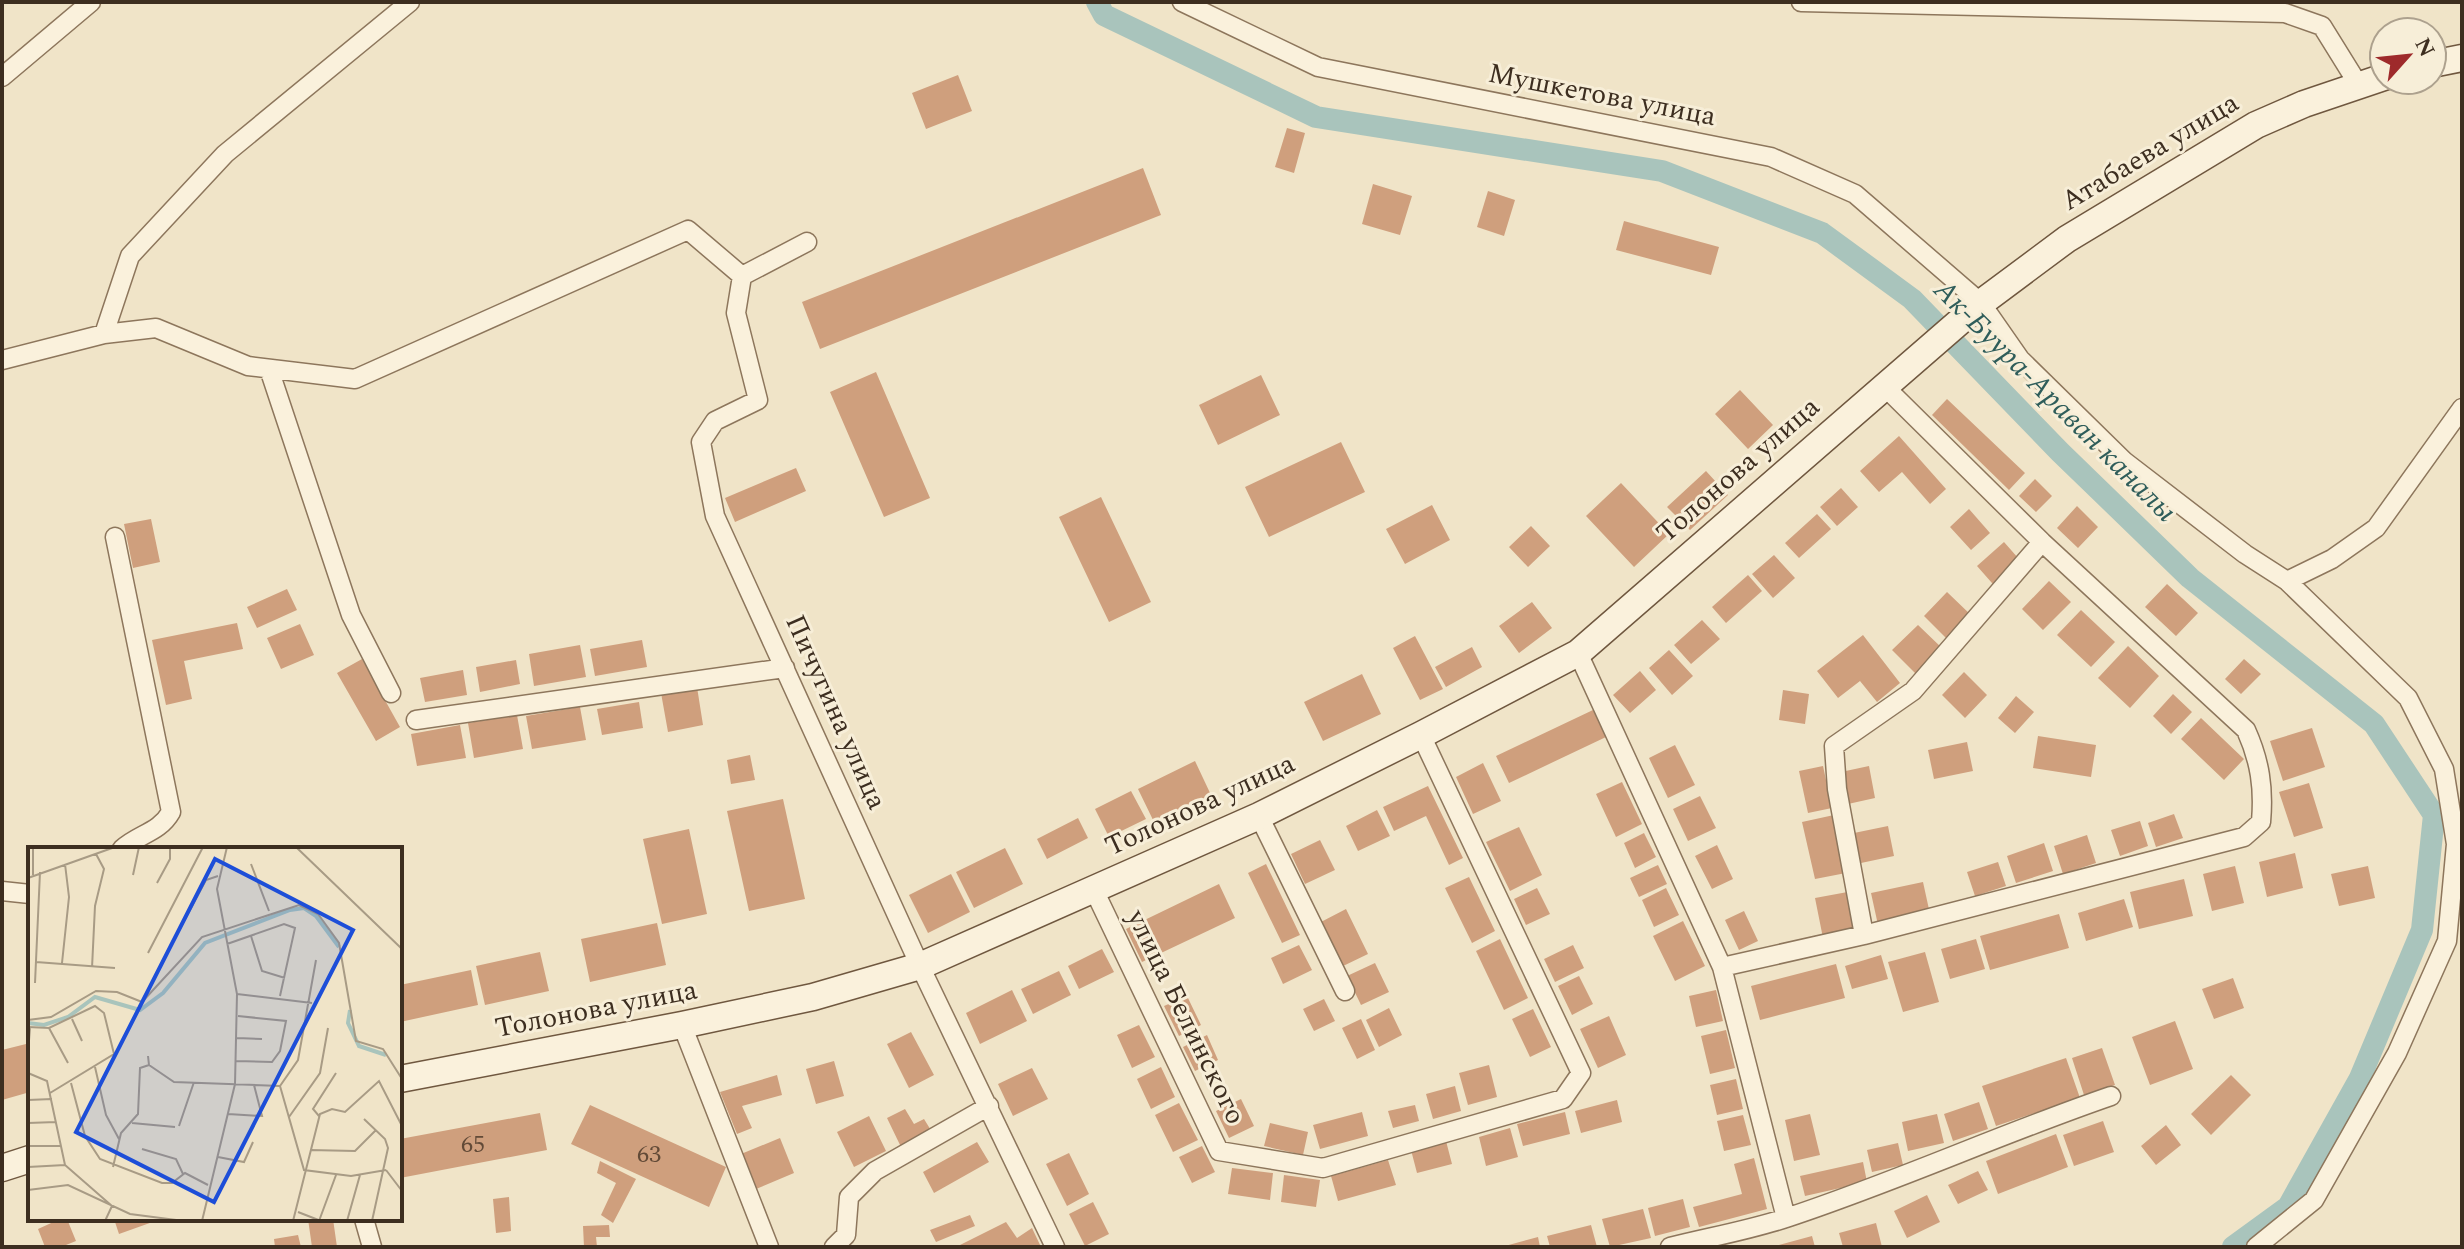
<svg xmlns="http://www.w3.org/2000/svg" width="2464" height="1249" viewBox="0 0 2464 1249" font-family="Spectral,serif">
<rect width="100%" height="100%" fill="#f0e4c8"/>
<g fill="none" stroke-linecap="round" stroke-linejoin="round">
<!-- canal -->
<path stroke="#a9c4bc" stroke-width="22" d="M1097 2 1104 15 1316 117 1662 171 1822 233 1912 299 2060 452 2190 578 2374 724 2434 815 2422 930 2360 1078 2288 1207 2233 1247"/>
</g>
<!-- building -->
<path fill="#cf9f7d" d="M958 75 972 111 926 129 912 93Z
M1287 128 1305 133 1294 173 1275 167Z
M1143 168 1161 215 820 349 802 302Z
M1373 184 1412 196 1400 235 1362 224Z
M1488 191 1515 200 1504 236 1477 227Z
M1624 221 1719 247 1711 275 1616 250Z
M876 372 930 498 884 517 830 392Z
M1261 375 1280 415 1218 445 1199 405Z
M1740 390 1773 425 1748 449 1715 414Z
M1947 399 2025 473 2009 490 1932 415Z
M1899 436 1946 489 1930 504 1902 472 1879 492 1860 471Z
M1341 442 1365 492 1269 537 1245 487Z
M796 468 806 491 735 522 725 498Z
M1706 471 1728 495 1690 530 1667 507Z
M2035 479 2052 496 2036 512 2019 496Z
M1621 483 1669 534 1634 567 1586 516Z
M1841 488 1858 507 1837 526 1820 507Z
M1101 497 1151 602 1109 622 1059 517Z
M1432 505 1450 540 1405 564 1386 529Z
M2077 506 2098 527 2078 548 2057 528Z
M1969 509 1990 533 1971 550 1950 527Z
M1817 514 1831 529 1799 558 1785 543Z
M151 519 160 562 133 568 124 524Z
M1531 526 1550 546 1528 567 1509 547Z
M2004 542 2026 567 1999 591 1977 566Z
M1774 555 1795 578 1773 598 1752 574Z
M1748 575 1762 591 1726 623 1712 607Z
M2049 581 2071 602 2043 630 2022 609Z
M2167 584 2198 613 2176 636 2145 607Z
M287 589 297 610 257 628 247 607Z
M1947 592 1972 616 1948 640 1924 616Z
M1532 602 1552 628 1519 653 1499 626Z
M2081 610 2115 642 2091 667 2057 635Z
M1702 620 1720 639 1691 664 1674 645Z
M237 623 243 649 184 661 192 699 166 705 152 640Z
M300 624 314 655 281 669 267 638Z
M1918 625 1943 649 1917 675 1892 650Z
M1863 635 1900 683 1877 702 1860 681 1838 698 1817 671Z
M1415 636 1443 689 1420 700 1393 648Z
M642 640 647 667 595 676 590 649Z
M580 645 586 677 534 686 529 654Z
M2128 646 2159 676 2130 708 2098 678Z
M1472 647 1482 667 1446 687 1435 667Z
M1669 650 1693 676 1672 695 1649 668Z
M362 659 400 727 376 741 337 673Z
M2244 659 2261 674 2241 694 2225 679Z
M516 660 520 684 480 692 476 667Z
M463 670 467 695 425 702 420 678Z
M1640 671 1656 690 1630 713 1613 695Z
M1964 672 1987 695 1965 718 1942 695Z
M1362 674 1381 714 1323 741 1304 702Z
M697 687 703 725 668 732 661 693Z
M1783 690 1809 694 1805 724 1779 720Z
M2173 694 2192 712 2171 734 2153 716Z
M2016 696 2034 712 2015 733 1998 718Z
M639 702 643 728 602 735 597 709Z
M580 707 586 740 532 749 526 716Z
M1593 710 1606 737 1509 783 1496 756Z
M517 715 523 749 474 758 468 723Z
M2201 718 2244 759 2224 780 2181 739Z
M460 725 466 758 417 766 411 734Z
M2312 728 2325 767 2283 781 2270 741Z
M2038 736 2096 745 2091 777 2033 768Z
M1967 742 1973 771 1934 779 1928 750Z
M1675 745 1695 785 1668 798 1649 758Z
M750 755 755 780 731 784 727 760Z
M1195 761 1211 795 1154 822 1138 789Z
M1483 763 1501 801 1473 814 1456 777Z
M1823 766 1832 808 1808 813 1799 771Z
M1869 766 1875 798 1848 804 1841 772Z
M1622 782 1642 824 1616 837 1596 794Z
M2309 783 2323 828 2294 837 2279 792Z
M1428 786 1463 858 1449 865 1426 816 1394 831 1383 807Z
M1131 791 1146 819 1109 837 1095 809Z
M1700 796 1716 828 1688 841 1673 809Z
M783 799 805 899 749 911 727 811Z
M1377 810 1390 836 1358 851 1346 826Z
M2174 814 2183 838 2156 847 2148 823Z
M1834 815 1846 873 1815 879 1802 822Z
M1078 818 1088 838 1047 859 1037 839Z
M2140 821 2148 846 2120 856 2111 830Z
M1888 826 1894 856 1861 863 1854 833Z
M1519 827 1542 875 1510 891 1486 842Z
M689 829 707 914 662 924 643 839Z
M1644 833 1656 857 1635 868 1624 843Z
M2087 835 2096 863 2063 874 2054 846Z
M1320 840 1335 870 1305 884 1291 854Z
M2044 843 2053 871 2016 883 2007 856Z
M1717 845 1733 879 1712 889 1695 856Z
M1005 848 1023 884 974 908 956 872Z
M2295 853 2303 888 2267 897 2259 862Z
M1998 862 2006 886 1975 896 1967 872Z
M1266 864 1300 935 1282 943 1248 873Z
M1658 865 1667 884 1639 897 1630 878Z
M2235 866 2244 903 2212 911 2203 874Z
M2368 866 2375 898 2339 906 2331 874Z
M951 874 970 912 928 933 909 895Z
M1469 877 1495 931 1472 943 1445 888Z
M2184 879 2193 916 2139 929 2130 892Z
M1923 882 1930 914 1878 925 1871 893Z
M1219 884 1235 918 1142 962 1126 929Z
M1537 888 1550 914 1526 925 1514 899Z
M1666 888 1679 915 1654 927 1642 900Z
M1853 891 1861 930 1823 938 1815 898Z
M2124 899 2133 927 2086 941 2078 913Z
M1346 909 1368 954 1341 967 1319 923Z
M1744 911 1758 941 1739 950 1725 920Z
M2059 914 2069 948 1990 970 1980 936Z
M1683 921 1705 966 1675 981 1653 936Z
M657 923 666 965 590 982 581 939Z
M1500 939 1528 998 1504 1010 1476 951Z
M1976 939 1985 969 1950 979 1941 949Z
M1299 945 1312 970 1283 984 1271 958Z
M1573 945 1584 968 1555 982 1544 959Z
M1102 949 1114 972 1079 989 1068 966Z
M540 952 549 991 485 1005 476 966Z
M1925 952 1939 1002 1903 1012 1888 962Z
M1881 955 1888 979 1852 989 1845 966Z
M1375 963 1389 992 1361 1005 1347 976Z
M1836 964 1845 998 1760 1020 1751 986Z
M471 970 478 1005 400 1022V985Z
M1059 971 1071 995 1033 1014 1021 989Z
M1579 976 1593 1004 1572 1015 1558 986Z
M2233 978 2244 1008 2214 1019 2202 989Z
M1012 990 1027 1021 980 1044 966 1013Z
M1716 990 1723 1021 1696 1027 1689 996Z
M1187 996 1201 1025 1179 1036 1164 1006Z
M1324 999 1335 1021 1314 1031 1303 1009Z
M1389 1008 1402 1035 1379 1047 1366 1020Z
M1533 1009 1551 1047 1530 1057 1512 1019Z
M1609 1016 1626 1055 1598 1068 1580 1029Z
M1361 1019 1375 1050 1357 1059 1342 1028Z
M2175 1021 2193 1069 2150 1085 2132 1037Z
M1139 1025 1155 1057 1132 1068 1117 1035Z
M1726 1030 1735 1068 1710 1074 1701 1036Z
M911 1032 934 1075 909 1088 887 1044Z
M1207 1035 1218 1060 1195 1071 1183 1047Z
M30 1043V1092L2 1100V1050Z
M2102 1048 2115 1085 2084 1095 2072 1058Z
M2066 1058 2080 1098 1996 1126 1982 1086Z
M834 1061 844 1096 816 1104 806 1069Z
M1489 1065 1497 1097 1468 1105 1459 1073Z
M1161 1067 1175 1097 1151 1109 1137 1079Z
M1032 1068 1048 1099 1013 1116 998 1084Z
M777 1075 782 1095 742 1106 752 1128 737 1134 720 1092Z
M2231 1075 2251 1095 2211 1135 2191 1114Z
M1736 1079 1743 1109 1717 1115 1710 1085Z
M1455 1086 1461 1111 1433 1119 1426 1094Z
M1241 1099 1254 1126 1229 1138 1216 1111Z
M1617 1100 1622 1122 1581 1133 1575 1111Z
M1979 1102 1988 1129 1953 1141 1944 1114Z
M1179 1103 1198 1140 1173 1152 1155 1115Z
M590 1105 726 1167 709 1207 571 1144Z
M1415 1105 1419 1121 1393 1128 1388 1111Z
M905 1109 914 1124 924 1119 932 1132 901 1147 887 1118Z
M1362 1112 1368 1136 1320 1149 1313 1125Z
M1565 1112 1570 1134 1523 1146 1517 1124Z
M540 1113 547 1150 400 1178V1139Z
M1810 1114 1820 1155 1794 1161 1785 1120Z
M1937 1114 1944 1143 1908 1151 1902 1122Z
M1743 1115 1751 1145 1724 1151 1717 1121Z
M869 1116 886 1151 854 1167 837 1132Z
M2103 1121 2114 1152 2074 1166 2063 1135Z
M1270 1123 1308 1132 1303 1155 1264 1146Z
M2166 1125 2181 1145 2156 1165 2141 1146Z
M1510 1128 1518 1157 1486 1166 1479 1137Z
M2056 1134 2068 1167 1998 1194 1986 1161Z
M780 1138 794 1173 756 1189 741 1154Z
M1446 1141 1452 1164 1417 1173 1411 1150Z
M977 1142 989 1162 934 1193 923 1172Z
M1898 1143 1903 1165 1872 1172 1867 1150Z
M1202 1146 1215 1172 1192 1183 1179 1157Z
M1069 1153 1089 1194 1067 1206 1046 1164Z
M1754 1158 1767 1209 1699 1227 1693 1207 1742 1194 1734 1164Z
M1388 1160 1396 1185 1338 1201 1331 1176Z
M600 1161 636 1179 613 1223 601 1215 616 1183 597 1173Z
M1863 1162 1867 1182 1805 1196 1800 1176Z
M1232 1168 1273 1173 1270 1200 1228 1194Z
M1978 1171 1988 1190 1958 1204 1948 1185Z
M1284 1175 1320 1180 1316 1207 1281 1202Z
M1927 1195 1940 1222 1907 1238 1894 1211Z
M509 1197 511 1231 496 1233 493 1199Z
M1683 1199 1690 1227 1655 1236 1648 1208Z
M1093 1202 1109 1234 1085 1246 1069 1214Z
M1643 1209 1651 1238 1610 1247 1602 1219Z
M970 1215 975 1226 936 1242 930 1230Z
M60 1219H67L76 1241 61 1247H45L38 1229Z
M114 1219H161L119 1234Z
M308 1219H333L337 1247H312Z
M1006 1222 1017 1238 1032 1228 1041 1247H956Z
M1876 1223 1882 1247H1843L1839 1233Z
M609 1225 610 1237H596L597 1247H584L583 1226Z
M1591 1225 1597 1247H1550L1547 1236Z
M298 1235 301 1247H275L274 1239Z
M1812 1236 1815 1247H1775V1246Z
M1538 1237 1540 1247H1505V1246Z"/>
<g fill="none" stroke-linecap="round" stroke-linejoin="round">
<defs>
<path id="street" d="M1182 2 1318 67 1771 157 1855 194 1981 303 2020 359 2124 461 2245 554 2287 581 2408 698 2444 769 2456 844 2447 941 2397 1053 2314 1200 2256 1247
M1801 2 2285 13 2322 26 2358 84
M2 77 91 2
M807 242 742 276 736 313 758 400 715 421 701 442 715 516 920 966 1055 1247
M104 334 130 256 225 154 410 2
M2 360 104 334 156 328 248 366 355 379 688 230 742 276
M269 369 351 615 391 693
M115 537 171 812C159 833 138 834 122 849
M2287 581 2332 559 2376 528 2462 408
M1578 653 1722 967 1786 1218
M416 720 785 668
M1259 816 1345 991
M1094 890 1219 1151 1323 1168 1563 1099 1581 1073 1421 735
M2 891 30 894
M1864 935 1837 789 1834 746 1913 691 2042 542
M1722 967 1864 935 2244 837 2261 822C2264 788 2260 761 2246 730L2042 542 1884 386
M682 1025 769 1247
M364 1219 372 1247
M834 1247 846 1235 849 1197 875 1171 989 1106
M1670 1247C1709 1237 1751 1230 1789 1217 1898 1181 2003 1133 2111 1096"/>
<path id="secondary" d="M2432 64 2462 58
M400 1079 682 1025 813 997 920 966 1259 816 1421 735 1578 653 1981 303 2067 239 2256 125 2304 104 2384 77
M2 1168 30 1159"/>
</defs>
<!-- street casing -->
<use href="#street" stroke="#8d765c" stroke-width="21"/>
<!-- secondary casing -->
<use href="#secondary" stroke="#6f573f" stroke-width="29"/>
<!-- street -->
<use href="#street" stroke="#faf1dc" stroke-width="18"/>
<!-- secondary -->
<use href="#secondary" stroke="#faf1dc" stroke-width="26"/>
</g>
<g text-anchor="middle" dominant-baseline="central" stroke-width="6" stroke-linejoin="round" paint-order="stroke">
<!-- number labels -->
<g font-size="24" fill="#624a37">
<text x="473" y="1145">65</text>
<text x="649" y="1155">63</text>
</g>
<!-- street labels -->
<g font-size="28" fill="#3d2e20" stroke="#f7eed8">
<text transform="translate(1602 95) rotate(11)">Мушкетова улица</text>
<text transform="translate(2150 152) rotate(-31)">Атабаева улица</text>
<text transform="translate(1738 470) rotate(-41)">Толонова улица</text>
<text transform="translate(836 712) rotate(66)">Пичугина улица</text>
<text transform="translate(1200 805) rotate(-25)">Толонова улица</text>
<text transform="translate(596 1009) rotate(-11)">Толонова улица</text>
<text transform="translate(1186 1017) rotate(64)">улица Белинского</text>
</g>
<!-- water labels -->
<g font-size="30" font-style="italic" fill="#2f5d5a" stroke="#f7eed8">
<text transform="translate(2055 401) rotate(45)">Ак-Буура-Араван каналы</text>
</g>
</g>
<!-- overview -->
<g transform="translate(28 847)">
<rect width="374" height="374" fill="#f0e4c8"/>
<path fill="none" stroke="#a9c4bc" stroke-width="4" d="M322 163 320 176 331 199 358 208M0 176 16 178 40 170 67 150 112 163 135 146 177 96 262 63 276 61 288 69 311 100"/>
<path fill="none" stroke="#a89b85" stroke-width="2" d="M5 0V28M268 0 374 102M223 17 241 64M105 28 111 0M0 31 87 0M129 36 142 12V0M223 89 234 124 257 131M199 97 256 77 267 81 252 149M141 102 178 33 190 29M120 106 175 0M8 115 87 121M34 116 41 50 37 17M64 121 67 59 76 22 68 7M7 136 12 25M209 147 284 156M44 172 54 194M0 173 23 170 68 144 89 145 114 155 174 90 271 58 290 67 311 96 328 194 355 202 374 232M0 180 21 181 67 159 76 166 86 207 22 246M21 181 40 216M209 191 234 192M0 206 2 181M120 209 121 218 146 235 252 239M208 214 244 215 252 204 258 174 210 169M67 220 78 268 91 292M0 226 19 234 37 318 84 359 77 374M43 236 57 289 72 312 134 336H144L157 326 180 338M252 239 276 323 323 329 358 323M252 239 270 213 288 113M0 253 24 252M200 267 234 269 226 238M291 269 285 262 308 226M261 270 292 226 300 181M336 272 357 292 360 301 344 374M0 276 28 275M104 276 147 280M151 279 166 235M0 299H33M114 302 148 312 155 327M282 303 327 304 348 283M190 310 216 315 225 295M0 320 37 318M85 320 93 286 110 267 112 221 121 218M358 323 374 344M0 343 40 338 102 367 156 374M270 365 293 374M174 374 207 237 209 147 189 42 199 0M265 374 292 267 304 262 317 265 351 234 374 279M291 374 308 328M319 374 332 328"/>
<path fill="#1d4ed8" fill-opacity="0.15" stroke="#1d4ed8" stroke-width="4" d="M187 12 325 83 186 355 48 285Z"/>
<rect width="374" height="374" fill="none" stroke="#3d2e20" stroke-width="4"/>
</g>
<!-- border -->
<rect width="2464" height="1249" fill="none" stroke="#3d2e20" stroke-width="8"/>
<!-- north arrow -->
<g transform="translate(2408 56) rotate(63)"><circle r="38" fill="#f7eed8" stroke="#ada18e" stroke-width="2"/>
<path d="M0-6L14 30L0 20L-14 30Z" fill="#9e2a2b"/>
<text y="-12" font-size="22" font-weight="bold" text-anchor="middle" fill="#3d2e20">N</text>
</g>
</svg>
